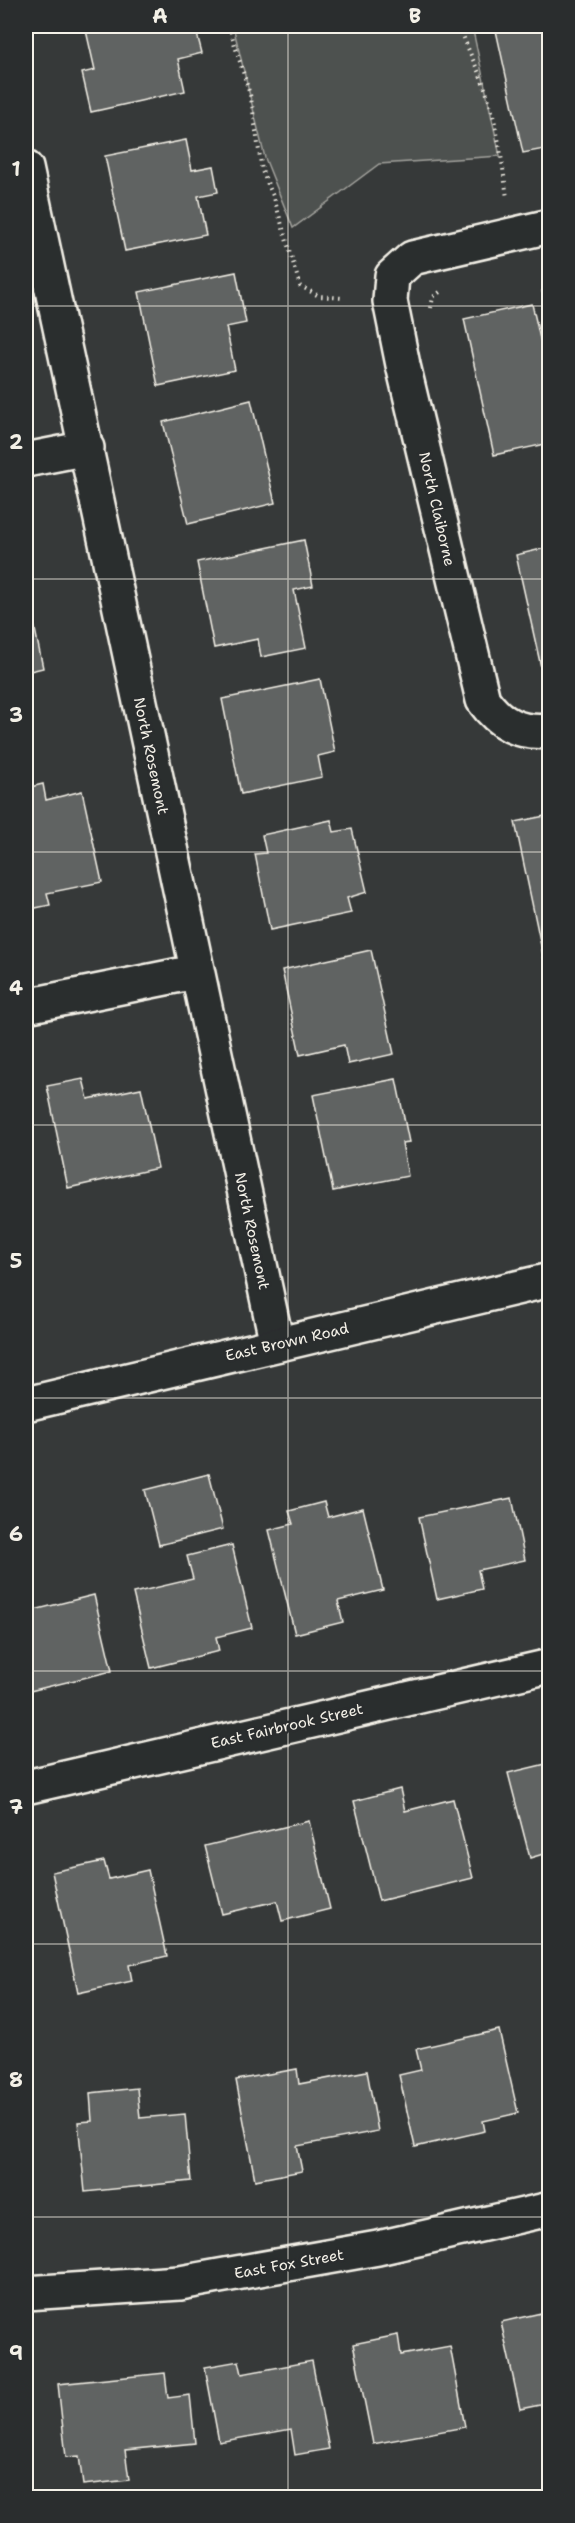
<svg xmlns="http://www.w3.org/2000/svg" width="575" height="2523" viewBox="0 0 575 2523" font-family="'Shantell Sans',sans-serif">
<rect width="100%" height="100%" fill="#363939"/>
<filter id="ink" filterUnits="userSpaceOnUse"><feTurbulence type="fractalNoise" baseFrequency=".0167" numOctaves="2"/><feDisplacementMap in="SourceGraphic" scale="12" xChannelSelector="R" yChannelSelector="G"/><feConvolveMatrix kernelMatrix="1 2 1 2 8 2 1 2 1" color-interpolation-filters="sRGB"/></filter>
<g filter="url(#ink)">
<!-- green -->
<path fill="#4e514f" stroke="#a1a19c" stroke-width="1.5" d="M233 26H472L500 156 379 164 293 228 265 158Z"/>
<!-- building -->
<path fill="#616362" stroke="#f4f1e8" stroke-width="1.5" d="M85 26H195L202 53 178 59 185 91 91 112 82 73 95 70Z
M495 26H550V148L523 153Z
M186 140 192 170 213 166 218 192 198 196 206 235 125 251 105 156Z
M236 272 246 323 226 327 235 370 158 386 139 292Z
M550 289V323L542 291Z
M532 304 550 382V443L494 455 464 319Z
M251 400 275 503 188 524 163 422Z
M304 540 313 586 294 590 306 648 261 657 258 639 214 648 197 562Z
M550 547V665L541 667 516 555Z
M26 586 43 668 26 672Z
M320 679 335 752 318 756 322 777 241 794 222 699Z
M43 784 46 800 82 791 102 882 47 893 50 905 26 910V788Z
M550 815V959L544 960 515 822Z
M331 820 334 832 352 829 367 892 347 898 351 913 270 930 255 854 266 853 262 835Z
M371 950 394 1054 348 1064 344 1045 300 1055 282 970Z
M83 1079 88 1099 141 1088 158 1168 68 1188 47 1086Z
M396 1079 409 1142 402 1143 408 1176 333 1191 313 1095Z
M209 1474 223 1529 159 1545 145 1490Z
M512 1498 525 1560 478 1570 482 1589 437 1599 419 1517Z
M324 1502 328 1517 363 1508 383 1590 338 1601 343 1622 295 1634 269 1530 293 1524 289 1511Z
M232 1545 252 1628 216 1637 219 1651 151 1668 133 1593 193 1579 187 1556Z
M94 1595 112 1671 26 1692V1612Z
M550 1763V1852L530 1858 508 1773Z
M400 1789 405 1811 453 1799 473 1878 379 1901 354 1801Z
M309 1821 330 1909 282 1921 277 1901 222 1914 205 1846Z
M104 1861 109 1879 148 1870 167 1956 129 1965 132 1981 78 1993 52 1872Z
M499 2030 518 2113 483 2121 485 2131 415 2147 399 2075 421 2070 416 2049Z
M297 2069 299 2084 367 2071 378 2131 297 2146 302 2171 255 2180 236 2080Z
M137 2088 140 2118 185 2114 191 2181 85 2192 78 2122 92 2121 90 2093Z
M550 2311V2403L520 2409 501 2322Z
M398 2335 401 2355 450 2346 465 2427 373 2444 353 2344Z
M239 2361 242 2374 312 2361 329 2449 295 2455 291 2429 219 2442 205 2367Z
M165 2373 168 2398 190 2395 195 2443 125 2450 129 2480 83 2485 79 2456 66 2457 58 2384Z"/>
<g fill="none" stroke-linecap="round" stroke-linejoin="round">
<defs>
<path id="street" d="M26 168C111 559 191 952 277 1344
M550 226 412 258 392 276 390 301 403 365 483 700C500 724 519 734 550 731
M26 460 87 448
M26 1006 195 972
M26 1787 550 1666
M26 2293 180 2283 378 2248 550 2209"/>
<path id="secondary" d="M26 1404 550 1280"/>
</defs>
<!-- street casing -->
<use href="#street" stroke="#f4f1e8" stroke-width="38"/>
<!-- secondary casing -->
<use href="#secondary" stroke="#f4f1e8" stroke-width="38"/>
<!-- path -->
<path stroke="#f4f1e8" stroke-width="4" stroke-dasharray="1.5 4.5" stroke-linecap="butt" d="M229 26 251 98 262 171 274 198 300 286 319 296 343 298
M460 26C466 46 473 59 481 78 496 114 502 159 507 198
M431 308 433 297 440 292"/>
<!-- street -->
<use href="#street" stroke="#2a2d2e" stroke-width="33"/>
<!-- secondary -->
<use href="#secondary" stroke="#2a2d2e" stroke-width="33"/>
</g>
</g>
<!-- grid -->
<path fill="none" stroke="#f4f1e8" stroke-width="1.5" stroke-opacity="0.55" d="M288 26V2498M26 306H550M26 579H550M26 852H550M26 1125H550M26 1398H550M26 1671H550M26 1944H550M26 2217H550"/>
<g text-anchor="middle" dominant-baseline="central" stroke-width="5" stroke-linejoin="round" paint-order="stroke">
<!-- street labels -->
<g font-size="15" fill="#f4f1e8" stroke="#2a2d2e">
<text transform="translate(437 509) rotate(77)">North Claiborne</text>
<text transform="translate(151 756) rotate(78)">North Rosemont</text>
<text transform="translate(252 1231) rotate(78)">North Rosemont</text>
<text transform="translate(287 1342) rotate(-13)">East Brown Road</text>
<text transform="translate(287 1726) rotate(-13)">East Fairbrook Street</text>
<text transform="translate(289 2264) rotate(-10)">East Fox Street</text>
</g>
</g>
<!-- margin -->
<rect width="575" height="2523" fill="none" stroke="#2a2d2e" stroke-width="66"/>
<rect x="33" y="33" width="509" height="2457" fill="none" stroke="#f4f1e8" stroke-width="2"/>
<g font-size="20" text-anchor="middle" font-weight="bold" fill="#f4f1e8">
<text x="160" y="23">A</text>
<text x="415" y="23">B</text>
<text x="16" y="176">1</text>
<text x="16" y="449">2</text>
<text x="16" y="722">3</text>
<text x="16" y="995">4</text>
<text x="16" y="1268">5</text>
<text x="16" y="1541">6</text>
<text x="16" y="1814">7</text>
<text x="16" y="2087">8</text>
<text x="16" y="2360">9</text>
</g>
</svg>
